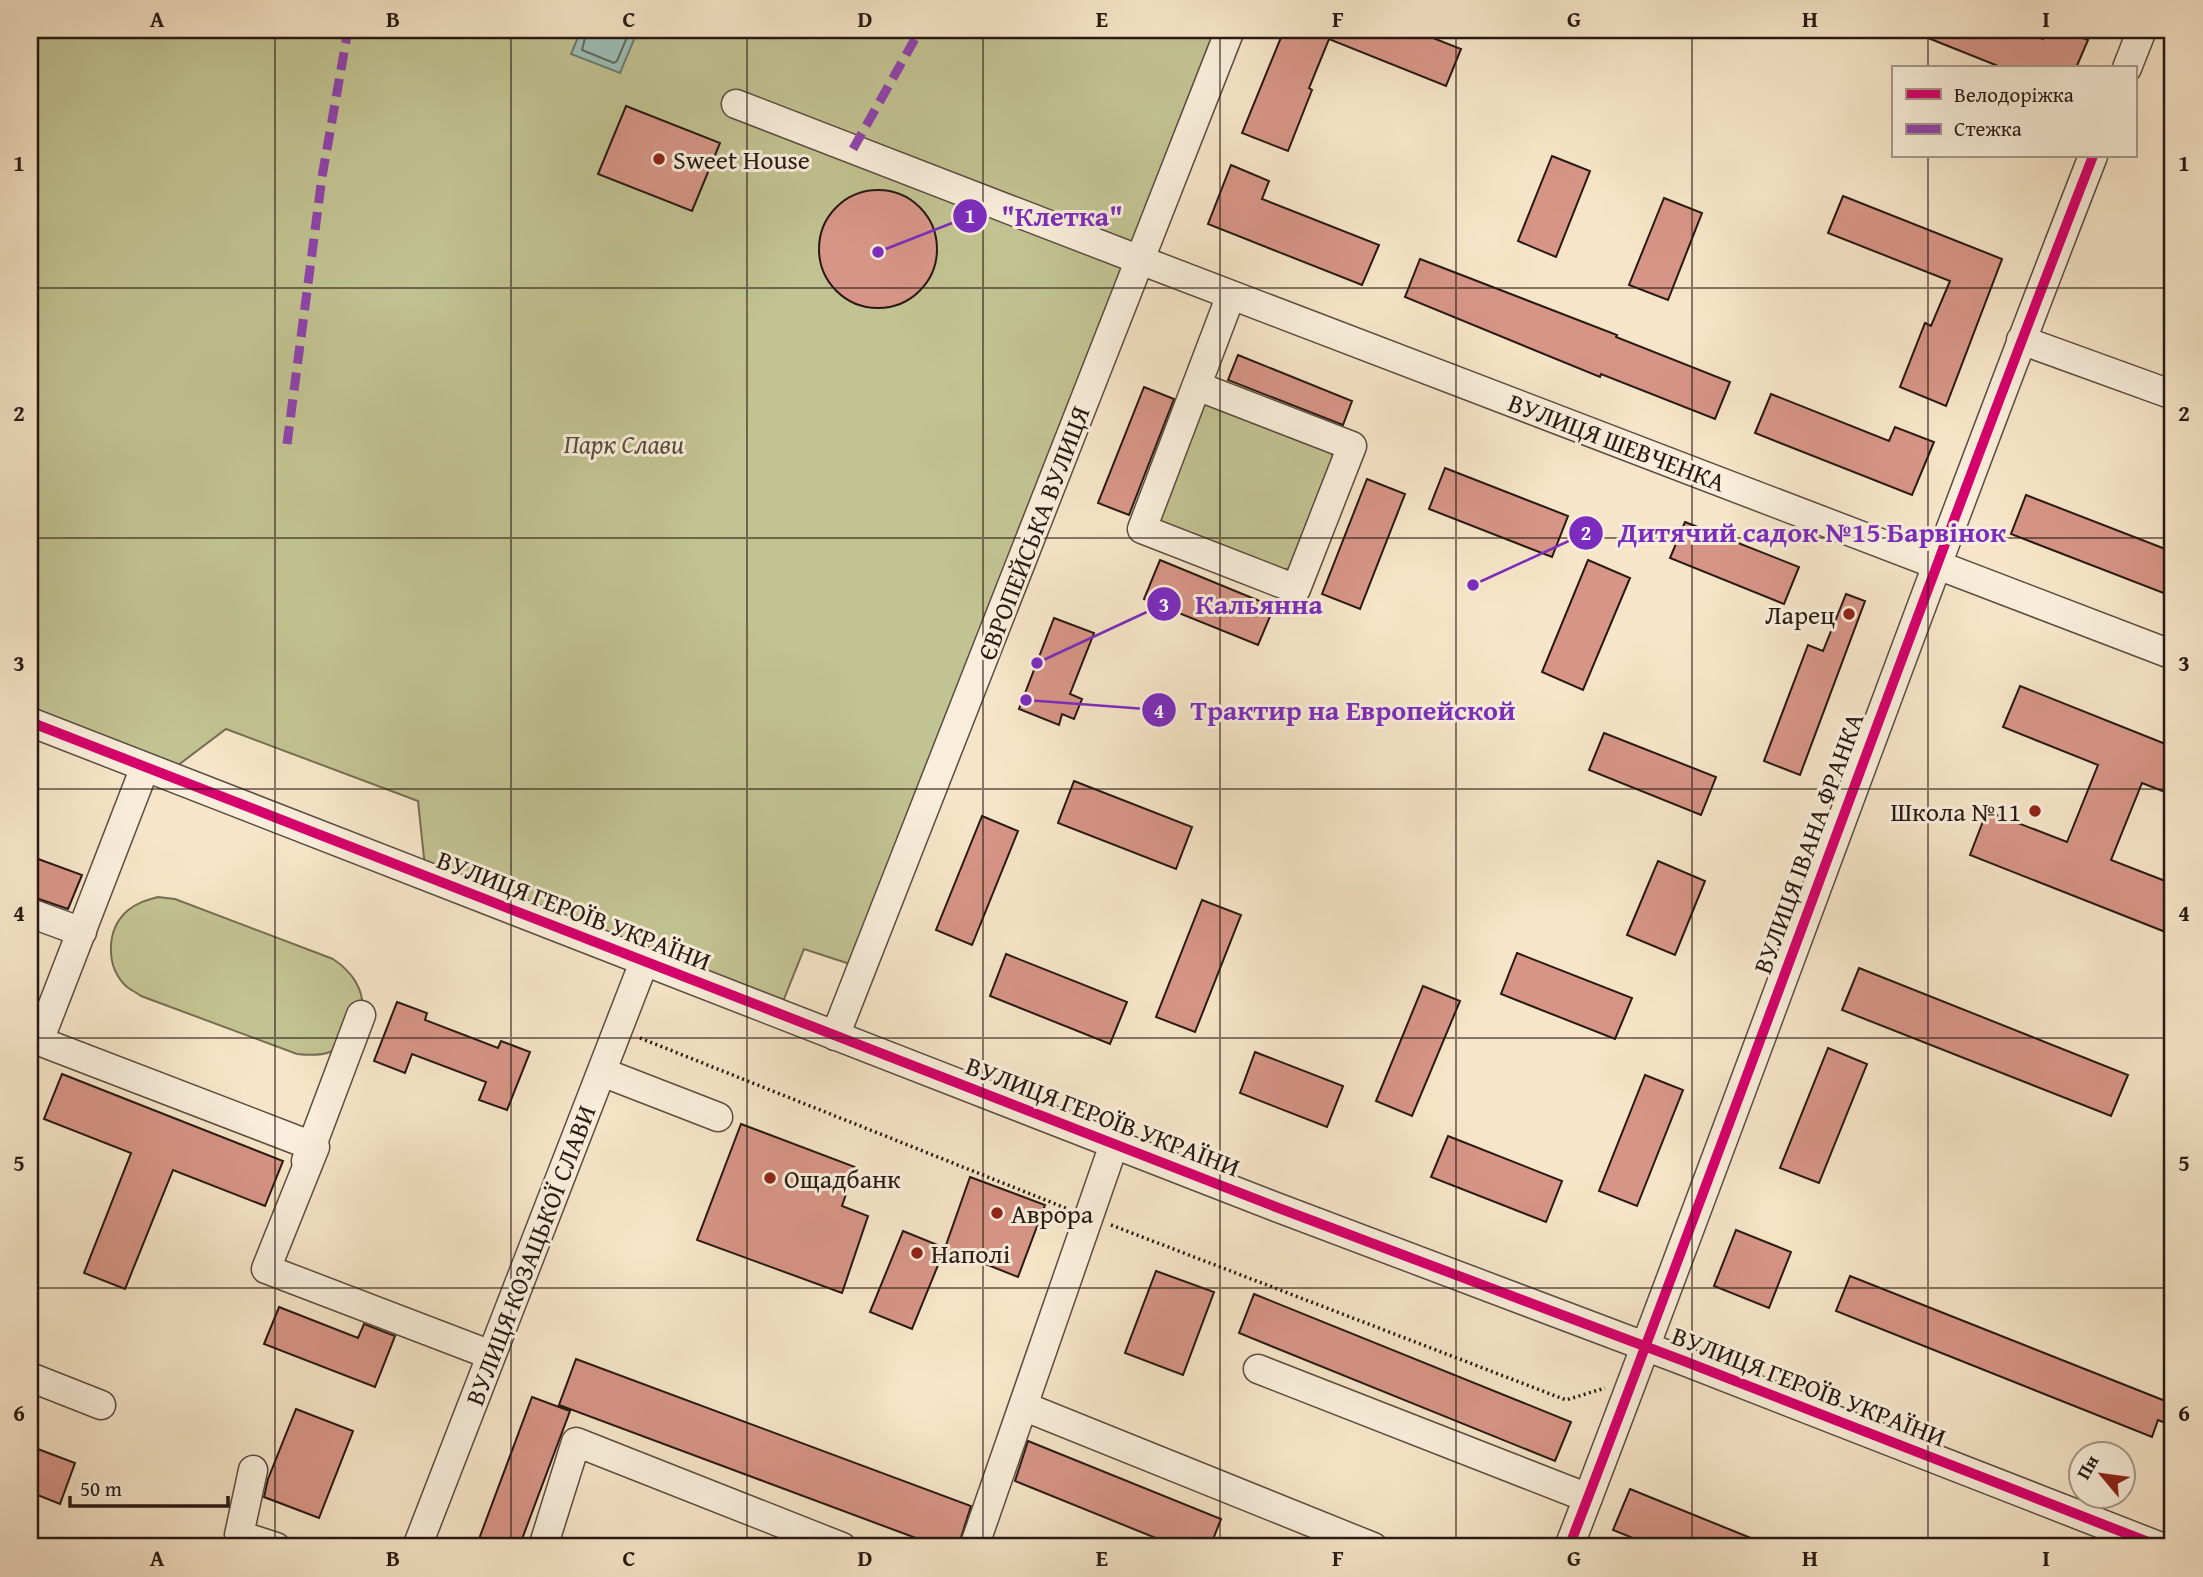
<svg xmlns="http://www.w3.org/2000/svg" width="2203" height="1577" viewBox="0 0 2203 1577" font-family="'Gentium Book Plus',serif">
<rect width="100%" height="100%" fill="#f6e5c8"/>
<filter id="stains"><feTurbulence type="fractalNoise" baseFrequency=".00286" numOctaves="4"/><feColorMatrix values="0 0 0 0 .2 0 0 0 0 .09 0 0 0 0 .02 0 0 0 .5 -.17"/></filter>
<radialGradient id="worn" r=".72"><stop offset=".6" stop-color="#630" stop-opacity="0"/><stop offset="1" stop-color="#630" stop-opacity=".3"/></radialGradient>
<!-- green -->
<path fill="#c2c392" stroke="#756e52" stroke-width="2" d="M30 30H1230L862 968 804 949 778 1014 426 877 418 801 226 729 165 775 30 720Z
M1200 398 1327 445 1336 462 1290 568 1282 570 1165 525 1158 520Z
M158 897 175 899 333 959C351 971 367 991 361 1015 360 1019 355 1025 353 1029 338 1054 325 1057 297 1054L141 996C137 993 131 990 127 987 105 967 106 930 127 911 136 903 147 900 158 897Z"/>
<!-- water -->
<path fill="#9dbfb7" stroke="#6e7d75" stroke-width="2" d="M581 30H638L620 73 571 54Z"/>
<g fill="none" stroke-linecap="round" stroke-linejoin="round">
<!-- shore -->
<path stroke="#626c65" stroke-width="2" d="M587 30 582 50 614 63 617 61 630 30"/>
</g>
<!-- building -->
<path fill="#d79587" stroke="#281913" stroke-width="2" d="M1284 30H1413L1461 49 1446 86 1329 39 1309 88 1312 90 1288 151 1242 133Z
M1908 30H2020L2043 39 2047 30H2061L2088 40 2076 68H2003Z
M626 106 720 143 692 211 598 174Z
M1552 156 1590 171 1556 257 1518 241Z
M1231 165 1269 181 1262 199 1379 245 1362 285 1208 224Z
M819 249a59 59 0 1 1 118 0a59 59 0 1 1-118 0Z
M1843 196 2002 259 1946 406 1900 387 1925 323 1931 326 1950 281 1828 233Z
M1664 198 1702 213 1668 300 1629 285Z
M1420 259 1617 335 1616 337 1730 382 1715 419 1601 374 1600 377 1405 297Z
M1238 355 1352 401 1343 425 1228 380Z
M1144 387 1174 399 1129 515 1098 503Z
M1771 394 1889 441 1895 427 1934 442 1912 495 1755 433Z
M1445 468 1568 516 1552 557 1429 509Z
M1367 479 1405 494 1360 609 1322 594Z
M2026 495 2173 552V576L2166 594 2011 534Z
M1685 522 1799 567 1784 604 1670 558Z
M1160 560 1274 607 1258 645 1144 599Z
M1588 560 1630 578 1583 690 1542 672Z
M1846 594 1865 601 1800 775 1764 761 1808 645 1823 651Z
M1054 618 1094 633 1070 694 1082 699 1074 719 1062 714 1059 725 1019 709Z
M2020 686 2173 747V795L2142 783 2111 860 2173 884V935L1970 855 1987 811 2067 842 2098 765 2003 727Z
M1604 733 1716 777 1701 815 1589 770Z
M1074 781 1192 827 1176 869 1058 823Z
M982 816 1018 831 972 945 936 930Z
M30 856 82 875 68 909 30 896Z
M1658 861 1705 881 1675 955 1627 935Z
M1202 900 1241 915 1195 1032 1156 1017Z
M1517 953 1632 998 1615 1039 1501 994Z
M1006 954 1127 1002 1110 1044 990 996Z
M1859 968 2128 1075 2111 1116 1842 1010Z
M1423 986 1460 1001 1412 1116 1376 1101Z
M397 1002 427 1013 425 1020 498 1048 501 1041 530 1052 507 1110 479 1100 486 1082 412 1054 405 1073 374 1061Z
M1828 1048 1867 1064 1819 1183 1780 1168Z
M1255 1052 1343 1086 1327 1127 1240 1093Z
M62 1074 283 1161 265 1206 173 1170 125 1289 84 1273 131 1153 44 1119Z
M1645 1075 1683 1090 1637 1206 1599 1191Z
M741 1124 855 1167 842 1206 868 1216 842 1293 697 1240Z
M1448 1136 1562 1181 1546 1222 1431 1177Z
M970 1177 1045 1205 1018 1277 945 1248Z
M1736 1230 1791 1252 1769 1308 1714 1286Z
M903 1231 945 1248 912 1329 870 1312Z
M1156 1271 1214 1292 1183 1375 1125 1353Z
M1850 1276 2173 1404V1426L2158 1420 2152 1437 1836 1311Z
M1254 1294 1571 1422 1555 1461 1239 1333Z
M279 1307 358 1338 364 1324 395 1336 375 1387 264 1344Z
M576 1359 971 1506 958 1547H940L559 1405Z
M532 1397 570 1411 519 1547H476Z
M296 1409 353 1431 319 1518 264 1497 268 1479Z
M1028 1441 1221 1519 1210 1547H1178L1015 1481Z
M30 1446 75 1463 60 1504 30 1492Z
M1630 1489 1773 1547H1655L1613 1530Z"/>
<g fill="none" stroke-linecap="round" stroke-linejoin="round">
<defs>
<path id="minor" d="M2127 68 2142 30
M736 104 1140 260 2173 655
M2021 340 2173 395
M1197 386 1352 446 1296 589 1142 529 1231 295
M30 722 1276 1207 1684 1361 2161 1547
M145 767 39 1041 315 1147 266 1269 491 1355
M30 913 82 932
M835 1036 1230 30
M602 1072 718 1117
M306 1161 361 1015
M1258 1369 1588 1498
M30 1377 101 1405
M1023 1406 1373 1547
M253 1470 239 1535 276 1547
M417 1547 644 962
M543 1547 576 1442 842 1547
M974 1547 1114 1144
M1569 1547C1747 1085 1913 618 2093 156"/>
</defs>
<!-- minor casing -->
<use href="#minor" stroke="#5c4c40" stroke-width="31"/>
<!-- path -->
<path stroke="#281913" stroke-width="3.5" stroke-dasharray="2 3.5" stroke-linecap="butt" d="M640 1038 1068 1209
M1111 1225 1566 1400 1605 1388"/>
<!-- minor -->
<use href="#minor" stroke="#f9eedb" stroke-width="28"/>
<!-- quiet -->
<path stroke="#8e44ad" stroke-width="9" stroke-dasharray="18 9" stroke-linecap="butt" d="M853 149 920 30
M287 444 322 177 348 30"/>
<defs>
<path id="cycleway" d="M30 722 1276 1207 1684 1361 2161 1547
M1569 1547C1747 1085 1913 618 2093 156"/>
</defs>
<!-- cycleway casing -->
<use href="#cycleway" stroke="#f9eedb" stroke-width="15"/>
<!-- cycleway -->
<use href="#cycleway" stroke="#d6006c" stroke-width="10"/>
</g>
<!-- grid -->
<path fill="none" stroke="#281913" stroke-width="2" stroke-opacity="0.55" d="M275 30V1547M511 30V1547M747 30V1547M983 30V1547M1220 30V1547M1456 30V1547M1692 30V1547M1928 30V68M1928 156V1547M30 288H2173M30 538H2173M30 789H2173M30 1038H2173M30 1288H2173"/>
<!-- markers -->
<g fill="#8f2418" stroke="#f9eedb" stroke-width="2.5">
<circle cx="659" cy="159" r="7"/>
<circle cx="1849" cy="614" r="7"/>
<circle cx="2035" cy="811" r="7"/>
<circle cx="770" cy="1178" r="7"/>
<circle cx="997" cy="1213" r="7"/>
<circle cx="917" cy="1253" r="7"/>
</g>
<g text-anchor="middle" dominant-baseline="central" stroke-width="6" stroke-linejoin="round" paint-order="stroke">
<!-- poi labels -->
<g font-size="26" fill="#281913" stroke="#f9eedb" text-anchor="start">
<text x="673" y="159">Sweet House</text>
<text x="1835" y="614" text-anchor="end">Ларец</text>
<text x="2021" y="811" text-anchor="end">Школа №11</text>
<text x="784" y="1178">Ощадбанк</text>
<text x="1011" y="1213">Аврора</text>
<text x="931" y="1253">Наполі</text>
</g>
<!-- street labels -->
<g font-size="26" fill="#281913" stroke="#f9eedb">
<text transform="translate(1617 442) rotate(21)">ВУЛИЦЯ ШЕВЧЕНКА</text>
<text transform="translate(1033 533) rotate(-69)">ЄВРОПЕЙСЬКА ВУЛИЦЯ</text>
<text transform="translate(1808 843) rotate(-70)">ВУЛИЦЯ ІВАНА ФРАНКА</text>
<text transform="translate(574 910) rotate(21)">ВУЛИЦЯ ГЕРОЇВ УКРАЇНИ</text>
<text transform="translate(1103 1116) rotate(21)">ВУЛИЦЯ ГЕРОЇВ УКРАЇНИ</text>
<text transform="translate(530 1255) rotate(-69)">ВУЛИЦЯ КОЗАЦЬКОЇ СЛАВИ</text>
<text transform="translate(1809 1386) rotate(21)">ВУЛИЦЯ ГЕРОЇВ УКРАЇНИ</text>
</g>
<!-- park labels -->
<g font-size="26" font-style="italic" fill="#564c39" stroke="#f9eedb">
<text x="624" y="443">Парк Слави</text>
</g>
</g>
<!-- callouts -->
<path fill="none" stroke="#7b2cbf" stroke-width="2.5" d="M878 252L970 216M1473 585L1586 533M1037 663L1164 604M1026 700L1159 710"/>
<g fill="#7b2cbf" stroke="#f9eedb" stroke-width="2.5">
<circle cx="878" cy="252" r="7"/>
<circle cx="1473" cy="585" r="7"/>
<circle cx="1037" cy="663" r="7"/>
<circle cx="1026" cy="700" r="7"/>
<circle cx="970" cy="216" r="18"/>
<circle cx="1586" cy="533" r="18"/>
<circle cx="1164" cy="604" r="18"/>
<circle cx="1159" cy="710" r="18"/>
</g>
<g font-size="21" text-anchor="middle" font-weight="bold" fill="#fff">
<text x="970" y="223">1</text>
<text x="1586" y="540">2</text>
<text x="1164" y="612">3</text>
<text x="1159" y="718">4</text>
</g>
<g font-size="28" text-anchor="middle" font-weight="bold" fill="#7b2cbf" stroke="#f9eedb" stroke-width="6" stroke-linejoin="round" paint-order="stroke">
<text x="1062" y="226">"Клетка"</text>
<text x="1812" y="542">Дитячий садок №15 Барвінок</text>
<text x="1259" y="614">Кальянна</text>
<text x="1353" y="720">Трактир на Европейской</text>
</g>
<!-- margin -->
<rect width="2203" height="1577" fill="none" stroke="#f6e5c8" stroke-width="77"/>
<!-- legend -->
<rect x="1892" y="66" width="245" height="91" fill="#f9eedb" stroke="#a5998b" stroke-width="2"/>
<rect x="1906" y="89" width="35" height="10" fill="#d6006c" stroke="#a5998b" stroke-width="2"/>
<text x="1954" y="102" font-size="21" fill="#281913">Велодоріжка</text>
<rect x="1906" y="124" width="35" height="10" fill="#8e44ad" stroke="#a5998b" stroke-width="2"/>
<text x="1954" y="136" font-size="21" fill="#281913">Стежка</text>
<!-- north arrow -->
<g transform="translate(2102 1475) rotate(299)"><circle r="33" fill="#f9eedb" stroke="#a5998b" stroke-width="2"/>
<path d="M0-5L12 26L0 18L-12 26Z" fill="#8f2418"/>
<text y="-10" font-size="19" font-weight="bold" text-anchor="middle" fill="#281913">Пн</text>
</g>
<!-- scale -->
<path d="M70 1496v10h158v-10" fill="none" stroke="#281913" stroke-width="3.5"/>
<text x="80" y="1496" font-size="21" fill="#281913" stroke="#f9eedb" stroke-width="5" paint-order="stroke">50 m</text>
<rect x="38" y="38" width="2126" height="1500" fill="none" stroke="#281913" stroke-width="2.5"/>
<g font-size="23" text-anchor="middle" font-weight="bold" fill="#281913">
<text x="157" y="27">A</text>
<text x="393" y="27">B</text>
<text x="629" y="27">C</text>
<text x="865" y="27">D</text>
<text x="1102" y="27">E</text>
<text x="1338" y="27">F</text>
<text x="1574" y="27">G</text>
<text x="1810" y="27">H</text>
<text x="2046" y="27">I</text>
<text x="19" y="171">1</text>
<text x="2184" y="171">1</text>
<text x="19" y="421">2</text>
<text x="2184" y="421">2</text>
<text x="19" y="671">3</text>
<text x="2184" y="671">3</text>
<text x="19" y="921">4</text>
<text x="2184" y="921">4</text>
<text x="19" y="1171">5</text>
<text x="2184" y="1171">5</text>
<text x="19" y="1421">6</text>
<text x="2184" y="1421">6</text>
<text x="157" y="1566">A</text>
<text x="393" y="1566">B</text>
<text x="629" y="1566">C</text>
<text x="865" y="1566">D</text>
<text x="1102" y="1566">E</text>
<text x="1338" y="1566">F</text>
<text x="1574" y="1566">G</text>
<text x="1810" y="1566">H</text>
<text x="2046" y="1566">I</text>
</g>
<rect width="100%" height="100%" filter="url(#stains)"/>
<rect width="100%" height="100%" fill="url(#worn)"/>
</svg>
